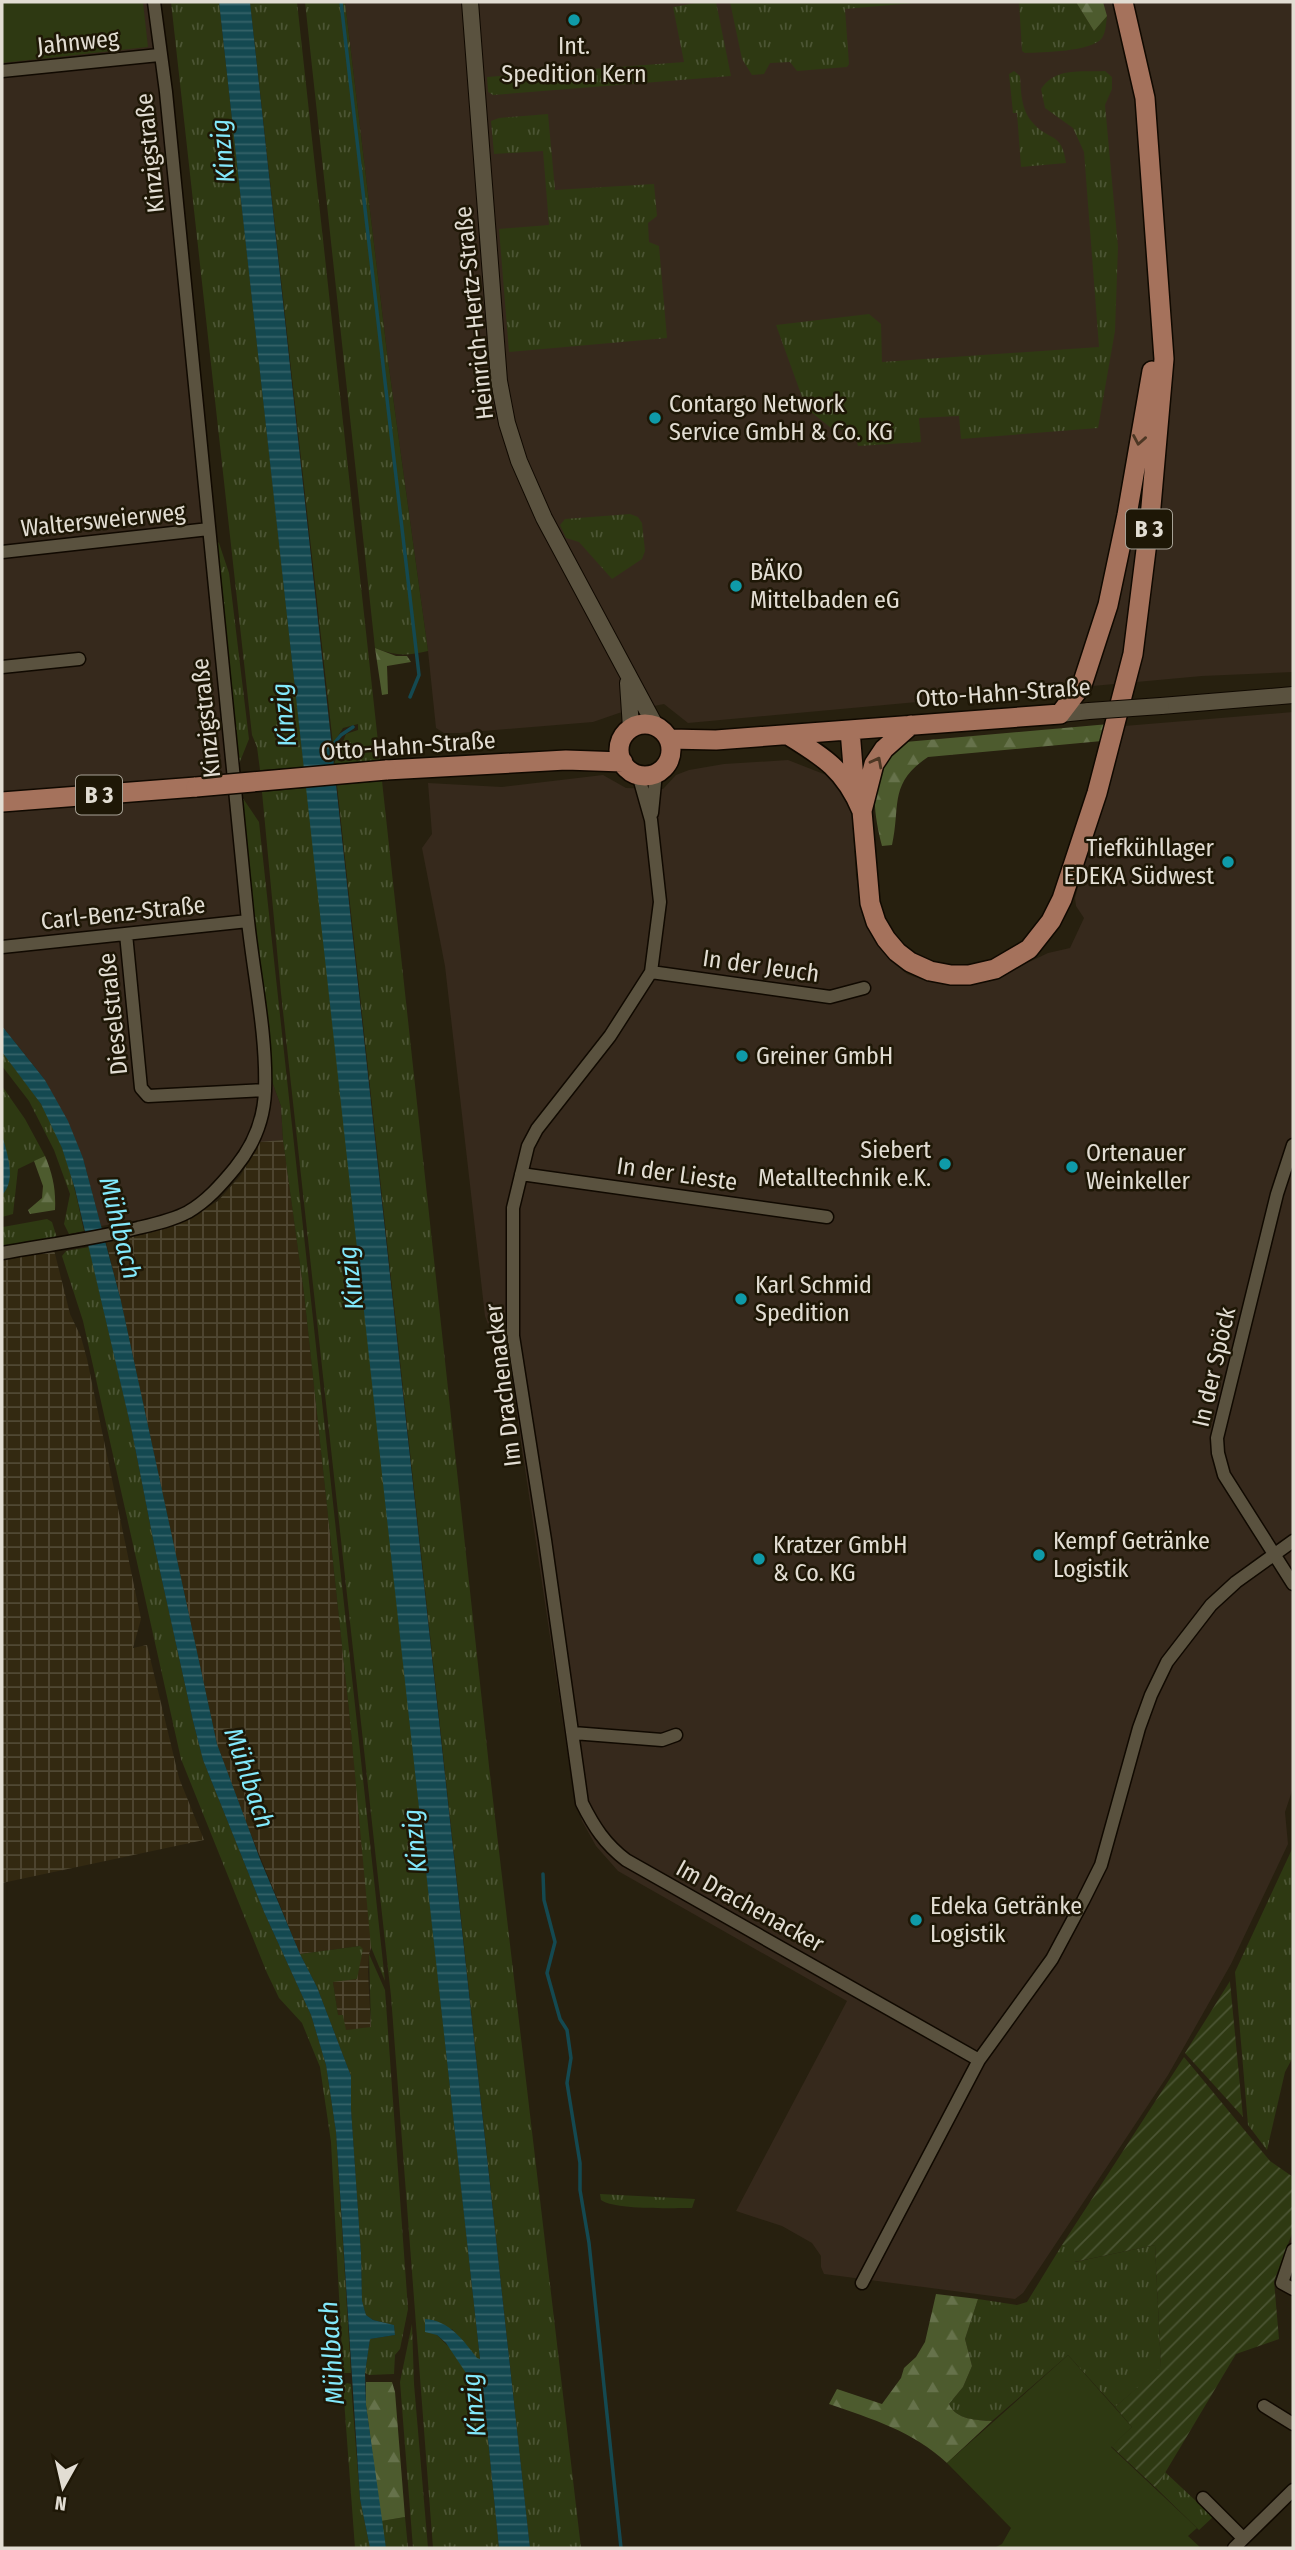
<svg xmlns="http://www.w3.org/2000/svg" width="1295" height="2550" viewBox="0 0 1295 2550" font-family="'Fira Sans Condensed',sans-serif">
<defs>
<pattern id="industrial-grid" width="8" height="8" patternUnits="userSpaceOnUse" patternTransform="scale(1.75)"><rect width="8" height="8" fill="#332911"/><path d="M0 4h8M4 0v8" fill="none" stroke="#504833"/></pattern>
<pattern id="grass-tufts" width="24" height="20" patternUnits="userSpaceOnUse" patternTransform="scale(1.75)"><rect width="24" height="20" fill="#2e3912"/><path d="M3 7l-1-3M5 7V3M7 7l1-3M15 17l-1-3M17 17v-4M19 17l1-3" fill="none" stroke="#4c5534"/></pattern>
<pattern id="forest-firs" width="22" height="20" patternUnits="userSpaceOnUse" patternTransform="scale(1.75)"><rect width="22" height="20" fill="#4d5b2e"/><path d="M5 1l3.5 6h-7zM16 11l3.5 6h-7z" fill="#66724b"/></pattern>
<pattern id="garden-furrows" width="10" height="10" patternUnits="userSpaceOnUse" patternTransform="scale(1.75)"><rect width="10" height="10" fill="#2e3912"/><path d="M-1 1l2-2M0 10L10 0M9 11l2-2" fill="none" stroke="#4c5534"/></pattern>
<pattern id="water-rules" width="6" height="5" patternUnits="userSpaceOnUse" patternTransform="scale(1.75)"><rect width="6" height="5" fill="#144951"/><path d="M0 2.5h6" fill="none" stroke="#366369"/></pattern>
</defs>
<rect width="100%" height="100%" fill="#27200f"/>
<!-- commercial -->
<path fill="#36291c" d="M2 2H156L270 1076 281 1106 283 1140 243 1144 227 1167 199 1197 181 1210 159 1217 101 1226 83 1158 55 1100 45 1080 2 1026Z
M345 2H1293V672L1202 676 688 723 664 704 619 713 593 722 460 733H444L436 728 428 651 388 361Z
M1293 712V1788L1285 1812 1288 1844 1231 1964 1168 2075 1023 2293 1015 2299 824 2274 821 2267V2256L812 2243 782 2226 736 2211 847 2001 618 1871 596 1846 582 1821 573 1791 510 1368 503 1339 489 1327 485 1316 445 966 422 848 432 834 428 783 502 787 603 775 626 788 663 789 676 775 689 770 724 764 788 760 839 780 847 793 852 815 856 876 862 910 871 930 888 956 907 974 926 981 951 984 975 983 989 981 1048 953 1070 948 1084 918 1076 906 1075 898 1124 726Z"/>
<!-- industrial -->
<path fill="url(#industrial-grid)" d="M283 1140 304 1293 349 1710 372 1945 369 1954 368 1972 371 2028 346 2030 338 2015 333 1982 360 1946 300 1954 248 1827 217 1744 121 1301 106 1242 153 1232 187 1220 218 1201 241 1175 259 1142Z
M54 1250 70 1314 81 1337 87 1359 141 1619 133 1648 147 1645 179 1778 204 1840 2 1883V1260Z"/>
<!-- grass -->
<path fill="url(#grass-tufts)" d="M171 2H219L304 767 260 770 257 747 252 735Z
M250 2H297L380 760 334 764 346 734 358 730V724L343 728 333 744Z
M305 2H345L388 361 428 651C405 656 397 656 375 648Z
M701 2H716L731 76 493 95 488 92 487 77 684 62 673 7Z
M730 2H925L845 9 849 64 847 67 797 71 790 62 770 63 764 74 752 75 742 59Z
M1019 2H1076L1094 31 1107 16C1106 23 1106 32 1102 38 1092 52 1042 52 1025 53L1022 51Z
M1014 71 1020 76C1021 92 1021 110 1033 123 1048 141 1062 131 1066 163L1021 167 1017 113H1013L1009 74Z
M1105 71 1112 77V89L1105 105 1118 247 1115 331 1098 428 961 439 959 416 919 418 921 442 858 446 854 431 831 428 806 408 776 325 869 314 881 324 882 362 1099 347 1084 152 1073 128 1045 108 1041 89C1055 67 1081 72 1105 71Z
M548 114 555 190 654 184 657 216 648 223 649 242 659 246 667 338 509 352 499 229 549 225 543 151 494 154 491 121 499 118Z
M630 514 638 517 642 523 645 551 642 559 612 579 579 542 566 538 560 525 565 519Z
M214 539 219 543 229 573 249 739 237 769Z
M382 781 489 1766 581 2548H530L337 785Z
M307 788 480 2359H477L452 2329 437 2335 452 2350 484 2400 499 2548H433L391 1996 281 993 262 792Z
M240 794 259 822 385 1981 371 1947 349 1710 304 1293 283 1140 281 1106 270 1076Z
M2 1052C15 1069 29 1086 41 1104 65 1143 75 1187 84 1231L69 1234 64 1224 70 1194 54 1150 29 1101 2 1066Z
M2 1086 25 1119 45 1156 18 1169 13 1214 2 1217Z
M47 1219 52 1222 57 1238 2 1248 3 1227Z
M89 1247 132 1432 154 1544 193 1721 203 1760 264 1912 311 2015 326 2065 336 2132 351 2373H343L331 2142 320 2067 302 2023 279 1998 267 1973 181 1759 83 1321 62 1256 66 1251Z
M1293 1847V2057L1285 2072 1267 2150 1248 2125 1235 1972Z
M360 1946 363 1949 357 1979 333 1982 338 2015H343L346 2030 371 2027 369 1954 385 1990 408 2309 400 2349 395 2355 394 2374 369 2375 365 2373 370 2339 395 2335 394 2325 373 2320 366 2315 362 2301 361 2253 351 2109V2076L317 1987 300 1954Z
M600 2194 695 2199 692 2208C672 2208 615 2210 601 2200Z
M1062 2245H1074L1075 2262 1155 2245 1161 2368 1115 2407 1068 2355 992 2421C977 2420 956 2420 949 2404L963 2387 972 2366 965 2339 978 2299 1017 2305 1027 2302Z
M412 2324 414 2384 428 2548H413L400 2382Z
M347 2383 351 2384 360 2499 370 2548H355L343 2386Z
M1165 2472 1213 2517 1199 2530 1156 2488Z
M405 2517 408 2548H386L381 2521Z"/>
<!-- forest -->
<path fill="url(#forest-firs)" d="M1076 2H1103L1107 16 1094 31Z
M375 648 396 656H407L411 662 387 666 388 694 382 695Z
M1109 724 1102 741 928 757C888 784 901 805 892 845L882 846C872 806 867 770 905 742Z
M45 1156C53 1175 56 1190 55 1210L30 1214 28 1210 42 1198 43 1186 34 1161Z
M936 2294 978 2299 965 2339 972 2366 963 2387 949 2404C956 2420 977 2420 992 2421L947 2463C913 2431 872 2419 829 2404L837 2389 882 2404 901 2378 904 2368 916 2357 925 2342Z
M366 2382H392L395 2392 405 2517 381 2521 366 2405Z"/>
<!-- garden -->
<path fill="url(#garden-furrows)" d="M1230 1981V1982L1243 2117 1185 2053Z
M1184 2057 1270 2161 1293 2177V2231L1274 2281 1279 2339 1236 2354 1156 2488 1111 2446 1132 2427 1115 2407 1161 2367 1155 2245 1074 2262V2246L1062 2245Z"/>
<!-- pitch -->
<path fill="#2e3912" d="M2 2H143L148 47 2 63Z
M1068 2355 1132 2427 1111 2447 1197 2528 1188 2536 1201 2548H994L1002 2544 1011 2528 947 2463Z"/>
<!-- water -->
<path fill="url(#water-rules)" d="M219 2H250L530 2548H499L484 2400 446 2343 437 2335 425 2332V2319C449 2320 464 2341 477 2358L480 2359Z
M2 1026 45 1080 68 1121 83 1158 121 1301 217 1744 260 1859 300 1954 317 1987 351 2076V2109L361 2253 362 2301 366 2315 373 2320 394 2325 395 2335 370 2339 365 2373 366 2405 386 2548H370L360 2499 336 2132 326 2065 311 2015 264 1912 203 1760 193 1721 154 1544 132 1432 75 1189 62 1148 41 1104 2 1052Z
M2 1135C7 1153 17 1180 2 1195Z"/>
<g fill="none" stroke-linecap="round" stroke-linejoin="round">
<!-- stream -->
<path stroke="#144951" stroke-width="3.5" d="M341 2 419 675 410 697
M331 747 341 735 353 727
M543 1874 544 1900 555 1942 547 1973 560 2019 567 2030 571 2058 567 2083 580 2163V2190L589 2243 621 2548"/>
<defs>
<path id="minor" d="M2 71 159 55
M2 552 209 529
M2 667 79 659
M638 774 651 820 660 902 651 972 610 1036 537 1129 528 1146 513 1208V1336L545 1540 582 1803C594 1827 605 1844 626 1860L979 2060
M652 813 656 773
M126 934 141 1088 148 1096 265 1090
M2 947 248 921
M651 972 830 997 864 988
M1293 1145 1277 1194 1217 1438 1218 1453 1224 1475 1293 1584
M521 1174 827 1217
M2 1253C47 1245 93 1239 138 1228 155 1224 173 1220 188 1212 207 1201 221 1185 235 1168 253 1146 264 1119 265 1091 267 1035 254 977 248 921L166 92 154 2
M573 1733 662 1740 676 1735
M1293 2250 1282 2283 1293 2289
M862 2283 979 2060 1052 1959 1083 1901 1101 1865 1139 1728 1151 1695 1167 1662 1211 1605 1236 1582 1293 1541
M1264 2406 1293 2424
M1203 2498 1243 2538
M1234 2548 1293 2490"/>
<path id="tertiary" d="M470 2 499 381 507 423 519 461 544 518 655 725
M628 683 631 728
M1161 706 1293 695
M1060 714 1089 711"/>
<path id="primary" d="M619 750a26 26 0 1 1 52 0a26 26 0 1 1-52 0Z
M911 725 884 749 874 764 862 811 870 903 876 922 886 939 897 952 910 962 930 971 951 975H969L995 969 1029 949 1051 921 1062 899 1097 793 1133 654 1150 518 1164 359 1145 98 1123 2
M850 730 855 792
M788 735C824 757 845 770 862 811
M669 739 716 740 1060 714 1082 685 1108 605 1127 515 1152 371
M386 770 566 760 623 762
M2 802 196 787"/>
</defs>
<!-- minor casing -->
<use href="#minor" stroke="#100900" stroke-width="15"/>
<!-- tertiary casing -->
<use href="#tertiary" stroke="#100900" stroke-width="18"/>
<!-- primary casing -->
<use href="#primary" stroke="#100900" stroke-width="22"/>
<!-- minor -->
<use href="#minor" stroke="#5a523f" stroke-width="12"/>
<!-- tertiary -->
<use href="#tertiary" stroke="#5a523f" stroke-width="16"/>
<!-- primary -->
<use href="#primary" stroke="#a5725c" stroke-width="19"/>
<defs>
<path id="tertiary-bridge" d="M1089 711 1161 706"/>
<path id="primary-bridge" d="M196 787 386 770"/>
</defs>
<!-- tertiary-bridge casing -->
<use href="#tertiary-bridge" stroke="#100900" stroke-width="18" stroke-linecap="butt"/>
<!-- primary-bridge casing -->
<use href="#primary-bridge" stroke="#100900" stroke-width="22" stroke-linecap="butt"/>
<!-- tertiary-bridge -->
<use href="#tertiary-bridge" stroke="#5a523f" stroke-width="16"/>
<!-- primary-bridge -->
<use href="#primary-bridge" stroke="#a5725c" stroke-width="19"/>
</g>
<!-- one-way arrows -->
<defs><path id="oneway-chevron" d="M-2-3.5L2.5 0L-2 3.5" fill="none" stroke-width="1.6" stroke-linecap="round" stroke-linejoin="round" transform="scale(1.75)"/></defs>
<g stroke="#4d3724">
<use href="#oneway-chevron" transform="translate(1139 440) rotate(100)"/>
<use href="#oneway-chevron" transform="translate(877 762) rotate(-62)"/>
</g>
<!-- markers -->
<g fill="#0f9aa8" stroke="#1e1706" stroke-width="2.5">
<circle cx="574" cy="20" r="7"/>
<circle cx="655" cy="418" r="7"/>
<circle cx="736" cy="586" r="7"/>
<circle cx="1228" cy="862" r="7"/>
<circle cx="742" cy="1056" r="7"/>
<circle cx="945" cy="1164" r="7"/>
<circle cx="1072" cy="1167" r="7"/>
<circle cx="741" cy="1299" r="7"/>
<circle cx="1039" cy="1555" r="7"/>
<circle cx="759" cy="1559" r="7"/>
<circle cx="916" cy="1920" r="7"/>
</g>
<g text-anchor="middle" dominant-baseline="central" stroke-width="5" stroke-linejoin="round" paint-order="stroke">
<!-- shield labels -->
<g fill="#1e1706" stroke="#a7a296" stroke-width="2">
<rect x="1126" y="509.5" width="46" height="39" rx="5"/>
<rect x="76" y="775.5" width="46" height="39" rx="5"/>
</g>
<g font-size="23" font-weight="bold" fill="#e2ddd3">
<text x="1149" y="529">B 3</text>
<text x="99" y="795">B 3</text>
</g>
<!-- street labels -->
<g font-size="24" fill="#e2ddd3" stroke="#1e1706">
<text transform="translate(78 42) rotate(-6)">Jahnweg</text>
<text transform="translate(150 153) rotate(-96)">Kinzigstraße</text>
<text transform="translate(474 313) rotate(-96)">Heinrich-Hertz-Straße</text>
<text transform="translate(103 520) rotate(-6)">Waltersweierweg</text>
<text transform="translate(1003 693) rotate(-4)">Otto-Hahn-Straße</text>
<text transform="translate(206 718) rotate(-96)">Kinzigstraße</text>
<text transform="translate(408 746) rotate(-4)">Otto-Hahn-Straße</text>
<text transform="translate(123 913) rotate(-6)">Carl-Benz-Straße</text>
<text transform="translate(761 966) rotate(8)">In der Jeuch</text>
<text transform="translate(113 1014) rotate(-96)">Dieselstraße</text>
<text transform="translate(677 1174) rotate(8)">In der Lieste</text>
<text transform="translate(1214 1367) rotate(-77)">In der Spöck</text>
<text transform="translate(503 1385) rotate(-97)">Im Drachenacker</text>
<text transform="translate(750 1906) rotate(29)">Im Drachenacker</text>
</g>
<!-- poi labels -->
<g font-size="24" fill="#e2ddd3" stroke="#1e1706" text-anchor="start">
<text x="574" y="46" text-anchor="middle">Int.<tspan x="574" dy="28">Spedition Kern</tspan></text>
<text x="669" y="404">Contargo Network<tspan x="669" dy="28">Service GmbH &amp; Co. KG</tspan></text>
<text x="750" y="572">BÄKO<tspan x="750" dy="28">Mittelbaden eG</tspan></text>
<text x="1214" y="848" text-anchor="end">Tiefkühllager<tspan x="1214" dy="28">EDEKA Südwest</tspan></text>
<text x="756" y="1056">Greiner GmbH</text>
<text x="931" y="1150" text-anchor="end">Siebert<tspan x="931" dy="28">Metalltechnik e.K.</tspan></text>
<text x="1086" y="1153">Ortenauer<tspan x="1086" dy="28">Weinkeller</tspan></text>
<text x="755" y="1285">Karl Schmid<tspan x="755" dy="28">Spedition</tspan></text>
<text x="1053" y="1541">Kempf Getränke<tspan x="1053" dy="28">Logistik</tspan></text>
<text x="773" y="1545">Kratzer GmbH<tspan x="773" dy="28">&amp; Co. KG</tspan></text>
<text x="930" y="1906">Edeka Getränke<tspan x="930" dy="28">Logistik</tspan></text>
</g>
<!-- water labels -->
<g font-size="26" font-style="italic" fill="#82e8fb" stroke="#1e1706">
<text transform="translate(223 151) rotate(-96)">Kinzig</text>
<text transform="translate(284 715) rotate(-97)">Kinzig</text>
<text transform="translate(120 1228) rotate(76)">Mühlbach</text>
<text transform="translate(351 1278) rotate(-97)">Kinzig</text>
<text transform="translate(249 1778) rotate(71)">Mühlbach</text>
<text transform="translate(415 1841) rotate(-96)">Kinzig</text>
<text transform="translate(332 2353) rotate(-94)">Mühlbach</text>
<text transform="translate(474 2405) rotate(-96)">Kinzig</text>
</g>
</g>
<!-- border -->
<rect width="1295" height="2550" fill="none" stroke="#e2ddd3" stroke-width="7"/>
<!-- north arrow -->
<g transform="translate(63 2487) rotate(188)" stroke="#1e1706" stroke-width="5" paint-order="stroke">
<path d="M0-5L12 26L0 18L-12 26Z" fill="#e2ddd3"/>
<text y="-10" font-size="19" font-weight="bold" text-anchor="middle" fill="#e2ddd3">N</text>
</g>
</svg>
